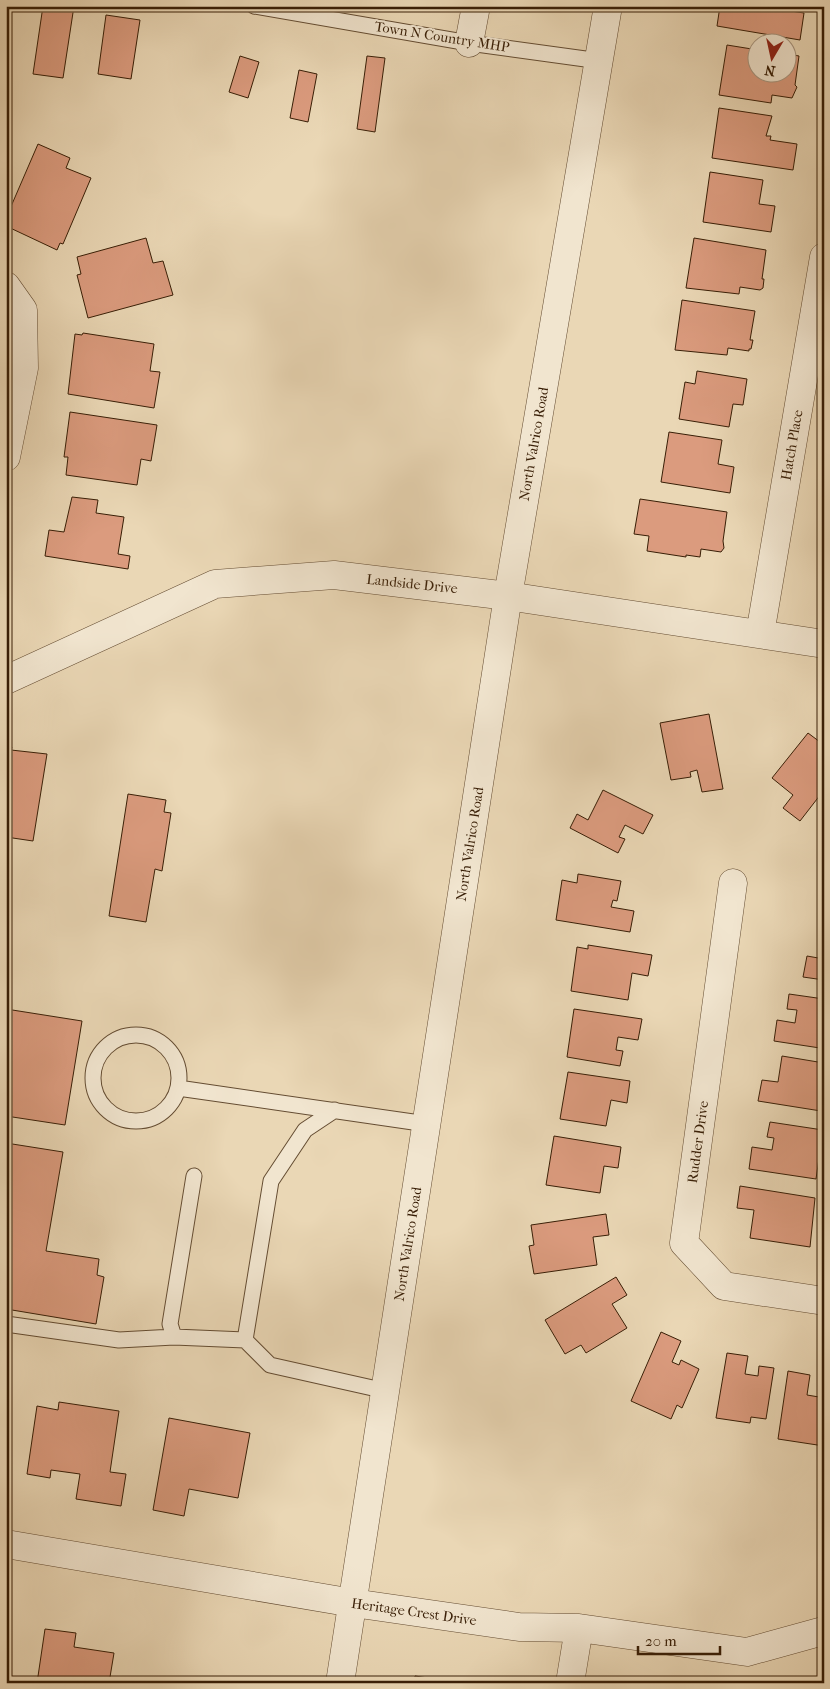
<svg xmlns="http://www.w3.org/2000/svg" width="830" height="1689" viewBox="0 0 830 1689" font-family="'IM FELL French Canon',serif">
<rect width="100%" height="100%" fill="#ead7b5"/>
<filter id="stains"><feTurbulence type="fractalNoise" baseFrequency=".004" numOctaves="4"/><feColorMatrix values="0 0 0 0 .2 0 0 0 0 .09 0 0 0 0 .02 0 0 0 .5 -.17"/></filter>
<radialGradient id="worn" r=".72"><stop offset=".6" stop-color="#630" stop-opacity="0"/><stop offset="1" stop-color="#630" stop-opacity=".3"/></radialGradient>
<!-- building -->
<path fill="#db9b7e" stroke="#381e06" d="M6 6H10L6 37Z
M43 6H74L63 78 33 74Z
M720 6H778V9L804 13 800 40 717 26Z
M106 15 140 20 131 79 98 74Z
M727 45 758 50V72H788V54L799 56 795 85 797 87 792 98 772 95 771 103 719 95Z
M240 56 259 62 248 98 229 92Z
M367 56 385 58 375 132 357 129Z
M299 70 317 74 308 122 290 118Z
M719 108 772 116 766 136H771L770 140 797 144 793 170 712 158Z
M38 144 70 158 66 168 91 178 63 244 60 243 57 250 6 226V218Z
M710 172 763 180 759 204 775 206 771 232 703 222Z
M146 238 153 263 163 261 173 295 88 318 77 275 81 274 77 257Z
M694 238 766 250 762 279H764L763 288 760 290 740 287 739 294 686 288Z
M682 300 755 311 750 340H753L751 349H749V351L728 348 727 355 675 350Z
M83 333 154 344 150 371 160 372 154 408 68 394 75 334 82 335Z
M697 371 747 379 743 405 733 404 729 427 679 419 685 382 695 384Z
M70 412 157 425 151 461 141 459 137 485 66 475 68 457H64Z
M669 432 722 440 718 464 734 467 730 493 661 482Z
M72 497 98 500 96 513 124 517 118 554 130 556 128 569 45 556 49 530 64 532Z
M640 499 727 512 723 541 724 548 721 552 701 549 700 557 686 555V557L647 551 649 536 634 534Z
M709 714 723 789 702 792 697 770 690 772 691 777 671 780 660 723Z
M808 733 824 745V790L800 821 783 808 793 795 772 778Z
M6 746 12 747 11 750 47 754 33 841 6 837Z
M603 790 653 815 643 834 625 825 619 837 625 839 618 853 570 828 577 814 588 820Z
M128 794 166 800 164 812 171 813 162 871 155 869 146 922 109 916Z
M578 874 621 881 617 901 613 900 611 907 634 911 630 932 556 920 562 880 577 883Z
M823 882H824V903L820 902Z
M588 945 652 955 648 976 632 973 628 1000 571 991 577 947 588 949Z
M807 956 824 959V980L803 977Z
M789 994 824 999V1034L820 1048 774 1041 777 1020 795 1023 797 1010 787 1009Z
M6 1009 82 1021 65 1125 6 1116Z
M574 1009 642 1019 638 1040 618 1037 616 1050 623 1051 620 1066 567 1057Z
M782 1056 824 1063V1091L821 1111 758 1101 762 1080 778 1082Z
M568 1072 630 1081 627 1103 611 1100 606 1126 560 1119Z
M770 1122 823 1130 816 1179 749 1169 752 1147 772 1150 774 1138 767 1137Z
M554 1136 621 1147 618 1168 604 1166 600 1193 546 1185Z
M6 1143 63 1152 46 1251 99 1259 97 1275 104 1277 96 1324 6 1309Z
M740 1186 815 1198 810 1247 750 1238 754 1210 737 1208Z
M606 1214 609 1235 593 1237 597 1265 534 1274 529 1246 534 1245 531 1225Z
M616 1277 627 1295 612 1304 627 1328 586 1353 581 1345 565 1354 545 1320Z
M661 1332 681 1341 672 1362 679 1365 681 1360 699 1369 682 1408 677 1405 671 1419 631 1401Z
M727 1353 748 1356 745 1374 758 1376 759 1366 774 1368 766 1419 751 1417 750 1423 716 1418Z
M788 1371 810 1375 807 1395 819 1397 820 1390 824 1391V1446L778 1439Z
M59 1402 119 1411 110 1472 126 1474 121 1506 76 1499 80 1474 51 1470 50 1478 27 1474 37 1406 58 1410Z
M169 1418 250 1433 238 1498 189 1489 184 1516 153 1510Z
M45 1629 76 1633 74 1647 114 1653 109 1683H37Z
M415 1676 428 1678 459 1683H414Z"/>
<g fill="none" stroke-linecap="round" stroke-linejoin="round">
<defs>
<path id="service" d="M254 6 469 43 600 61
M93 1078a43 43 0 1 1 86 0a43 43 0 1 1-86 0Z
M178 1088 427 1124
M194 1176 170 1324 174 1337 245 1340 270 1365 386 1391
M6 1324 119 1340 174 1337
M245 1340 271 1181 305 1130 335 1110"/>
<path id="minor" d="M469 43 476 6
M6 286 23 310 24 368 6 457
M760 634 824 257
M6 680 215 584 334 575 508 596 824 644
M733 883 684 1243 724 1286 824 1301
M6 1544 353 1603 519 1627 579 1628 747 1652 823 1631
M570 1683 579 1628"/>
<path id="tertiary" d="M340 1683 508 596 608 6"/>
</defs>
<!-- service casing -->
<use href="#service" stroke="#644c32" stroke-width="17"/>
<!-- minor casing -->
<use href="#minor" stroke="#644c32" stroke-width="29"/>
<!-- tertiary casing -->
<use href="#tertiary" stroke="#644c32" stroke-width="29"/>
<!-- service -->
<use href="#service" stroke="#f1e5cf" stroke-width="15"/>
<!-- minor -->
<use href="#minor" stroke="#f1e5cf" stroke-width="28"/>
<!-- tertiary -->
<use href="#tertiary" stroke="#f1e5cf" stroke-width="28"/>
</g>
<g text-anchor="middle" dominant-baseline="central" stroke-width="4" stroke-linejoin="round" paint-order="stroke">
<!-- street labels -->
<g font-size="14" fill="#381e06" stroke="#f1e5cf">
<text transform="translate(442 37) rotate(9)">Town N Country MHP</text>
<text transform="translate(534 444) rotate(-80)">North Valrico Road</text>
<text transform="translate(792 445) rotate(-80)">Hatch Place</text>
<text transform="translate(412 584) rotate(6)">Landside Drive</text>
<text transform="translate(470 844) rotate(-81)">North Valrico Road</text>
<text transform="translate(698 1142) rotate(-82)">Rudder Drive</text>
<text transform="translate(408 1244) rotate(-81)">North Valrico Road</text>
<text transform="translate(414 1612) rotate(8)">Heritage Crest Drive</text>
</g>
</g>
<!-- margin -->
<rect width="830" height="1689" fill="none" stroke="#ead7b5" stroke-width="25"/>
<rect x="8" y="8" width="815" height="1674" fill="none" stroke="#381e06" stroke-width="2.5"/>
<rect x="12" y="12" width="805" height="1664" fill="none" stroke="#381e06"/>
<!-- north arrow -->
<g transform="translate(772 58) rotate(189)"><circle r="24" fill="#f1e5cf" stroke="#a7957f"/>
<path d="M0-4L9 19L0 12L-9 19Z" fill="#8f2418"/>
<text y="-8" font-size="14" font-weight="bold" text-anchor="middle" fill="#381e06">N</text>
</g>
<!-- scale -->
<path d="M638 1646v8h82v-8" fill="none" stroke="#381e06" stroke-width="2.5"/>
<text x="645" y="1646" font-size="15" fill="#381e06" stroke="#f1e5cf" stroke-width="4" paint-order="stroke">20 m</text>
<rect width="100%" height="100%" filter="url(#stains)"/>
<rect width="100%" height="100%" fill="url(#worn)"/>
</svg>
